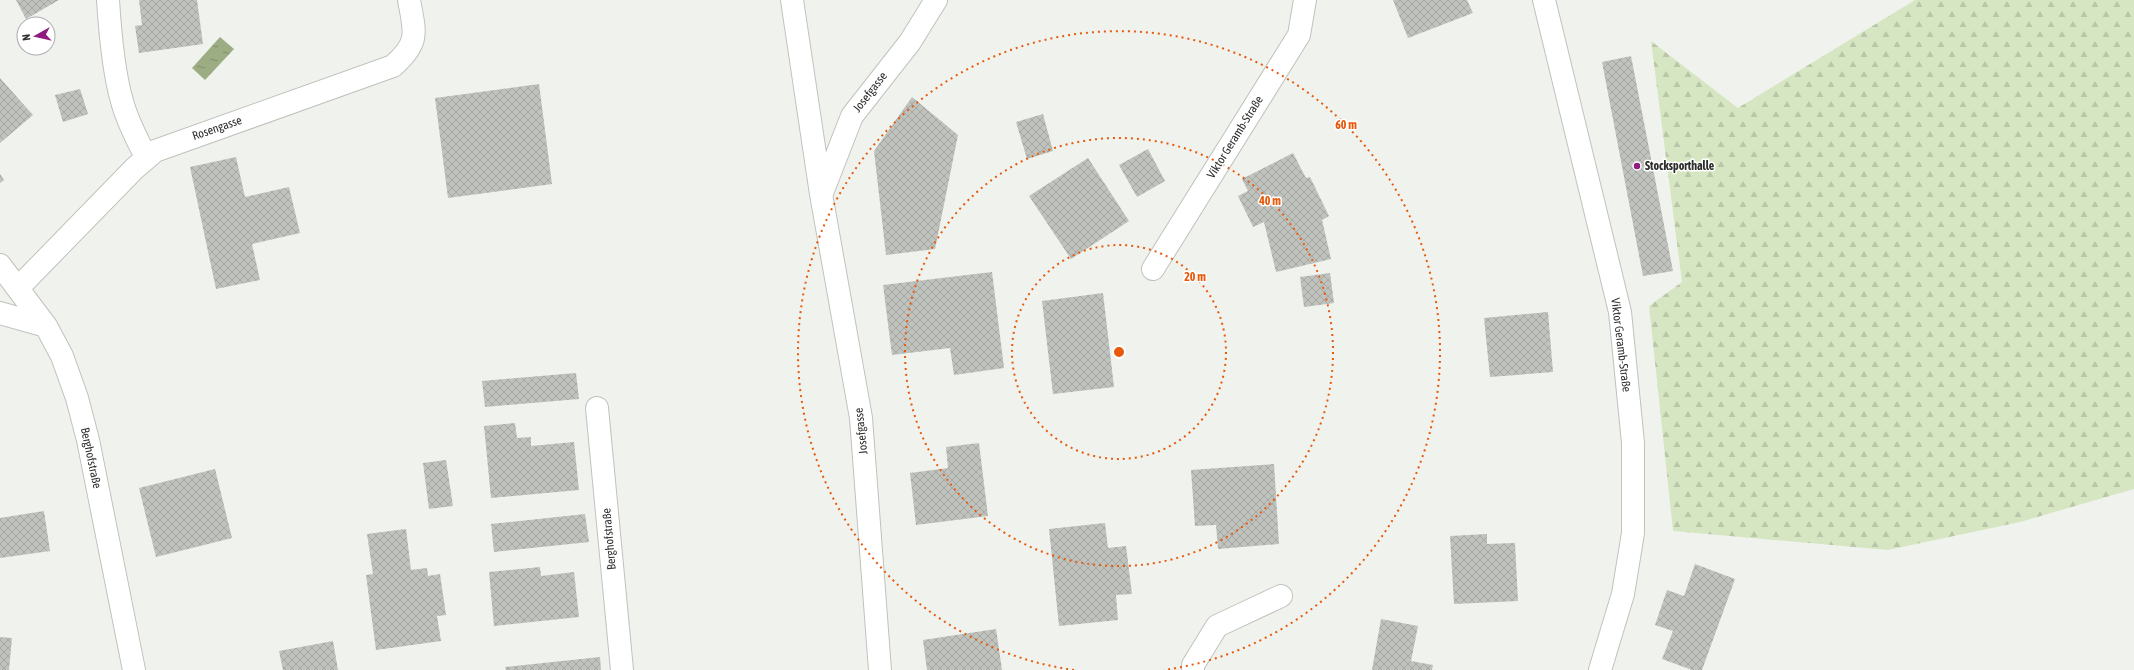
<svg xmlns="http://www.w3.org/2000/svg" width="2134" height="670" viewBox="0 0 2134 670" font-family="'Asap Condensed',sans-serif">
<defs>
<pattern id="forest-firs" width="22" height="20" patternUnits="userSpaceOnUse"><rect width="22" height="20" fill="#d7e6c2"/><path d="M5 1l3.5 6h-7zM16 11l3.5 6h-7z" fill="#b9c6a7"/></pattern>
<pattern id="water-ripples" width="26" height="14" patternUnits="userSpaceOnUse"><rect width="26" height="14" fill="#9cad84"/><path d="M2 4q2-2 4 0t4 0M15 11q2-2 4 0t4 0" fill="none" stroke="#808d6c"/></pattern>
<pattern id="building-cross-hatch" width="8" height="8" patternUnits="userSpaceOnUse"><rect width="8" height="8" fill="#c0c2bd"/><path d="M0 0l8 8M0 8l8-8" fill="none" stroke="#a5a7a3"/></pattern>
</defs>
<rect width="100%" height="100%" fill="#f0f3ed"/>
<!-- forest -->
<path fill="url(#forest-firs)" d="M1915 0H2134V489L2020 522 1888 550 1673 531 1649 306 1682 282 1651 41 1738 108Z"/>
<!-- water -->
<path fill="url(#water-ripples)" d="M220 37 234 49 205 80 192 68Z"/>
<!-- building -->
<path fill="url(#building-cross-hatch)" d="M16 0H59L26 19Z
M139 0H197L203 44 139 53 135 26 142 25Z
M1393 0H1467L1473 13 1408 38Z
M1631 56 1673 271 1643 276 1602 62Z
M0 78 33 115 0 143Z
M539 84 552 184 448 198 435 98Z
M80 89 88 114 63 122 55 95Z
M912 97 958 135 935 249 886 255 874 151Z
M1043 114 1053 151 1027 159 1016 122Z
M1148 149 1165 181 1137 197 1119 165Z
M1293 153 1306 178 1310 177 1329 216 1322 220 1331 259 1276 272 1264 222 1253 227 1238 196 1248 191 1242 179Z
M236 157 245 197 289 187 300 233 252 244 260 280 216 289 190 167Z
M1088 158 1129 221 1071 259 1029 196Z
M0 174 4 180 0 183Z
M992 272 1004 368 954 375 950 348 892 355 883 285Z
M1330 273 1334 303 1304 307 1300 277Z
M1103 293 1114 387 1053 394 1042 301Z
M1548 312 1553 372 1490 377 1484 318Z
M576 373 579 399 485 407 482 381Z
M515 423 517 438 531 437V446L574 442 579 490 491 498 484 426Z
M979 443 988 516 916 525 910 473 948 468 946 447Z
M446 460 453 506 429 509 423 463Z
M1274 464 1279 544 1218 549 1216 525 1195 526 1191 470Z
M215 469 232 538 156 557 139 488Z
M44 511 50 551 0 558V518Z
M585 514 589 542 494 552 491 524Z
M1105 523 1108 548 1126 546 1132 594 1116 595 1118 620 1059 626 1049 529Z
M406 529 411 570 427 568 428 576 440 574 446 615 437 616 441 641 376 650 366 575 373 574 367 534Z
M1487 534V544L1515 543 1518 601 1454 604 1450 536Z
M1695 564 1735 579 1702 670H1692L1662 659 1673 631 1655 625 1667 590 1684 596Z
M540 567 541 576 574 572 579 617 494 626 489 572Z
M1381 619 1418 626 1411 661 1433 665 1432 670H1372Z
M996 629 1002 670H927L923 640Z
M0 637 12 638 9 670H0Z
M333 641 338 670H283L279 651Z
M600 657 601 670H506L505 667Z"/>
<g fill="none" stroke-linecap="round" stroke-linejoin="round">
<defs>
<path id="minor" d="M108 0C110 31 113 71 122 101 127 121 137 139 146 157
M792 0 821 194 861 418 880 670
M1544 0 1620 312 1633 443V533L1623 594 1600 670
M822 193 852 116 910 42 936 0
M0 265 46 326 62 356 77 398 88 440 134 670
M1153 269 1299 35 1305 0
M18 288 135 168 155 151 393 66C420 42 415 33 409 0
M0 313 46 326
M597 408 622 670
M1193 670V665L1217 626 1281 596"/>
</defs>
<!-- minor casing -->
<use href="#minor" stroke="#c0c2bd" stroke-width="24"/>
<!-- minor -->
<use href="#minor" stroke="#fff" stroke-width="22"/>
</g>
<!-- distance rings -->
<g fill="none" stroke="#e8590c" stroke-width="2" stroke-dasharray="2 4">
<circle cx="1119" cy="352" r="107"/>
<circle cx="1119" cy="352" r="214"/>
<path d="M1074 670A321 321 0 1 1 1164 670"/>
</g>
<!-- markers -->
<circle fill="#901d7d" stroke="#fff" stroke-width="1.5" cx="1637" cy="166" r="4"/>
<g text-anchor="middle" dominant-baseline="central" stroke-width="3" stroke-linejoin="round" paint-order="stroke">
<!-- street labels -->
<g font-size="12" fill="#2e2f2d" stroke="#fff">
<text transform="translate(870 92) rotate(-52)">Josefgasse</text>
<text transform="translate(217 128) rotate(-19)">Rosengasse</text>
<text transform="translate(1235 137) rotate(-58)">Viktor Geramb-Straße</text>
<text transform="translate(1621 345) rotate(83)">Viktor Geramb-Straße</text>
<text transform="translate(861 431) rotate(-96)">Josefgasse</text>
<text transform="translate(91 458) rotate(78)">Berghofstraße</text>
<text transform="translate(609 539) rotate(-95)">Berghofstraße</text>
</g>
<!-- poi labels -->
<g font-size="12" font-weight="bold" fill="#2e2f2d" stroke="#fff" text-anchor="start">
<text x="1645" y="166">Stocksporthalle</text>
</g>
</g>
<circle cx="1119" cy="352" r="6" fill="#e8590c" stroke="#fff" stroke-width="2"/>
<g font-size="12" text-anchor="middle" font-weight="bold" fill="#e8590c" stroke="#fff" stroke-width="3" stroke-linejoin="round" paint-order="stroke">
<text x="1346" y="129">60 m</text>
<text x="1270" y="205">40 m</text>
<text x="1195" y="281">20 m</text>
</g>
<!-- north arrow -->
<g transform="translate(36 36) rotate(262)"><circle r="19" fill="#ffffff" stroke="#abacab"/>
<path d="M0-3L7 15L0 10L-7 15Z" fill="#901d7d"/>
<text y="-6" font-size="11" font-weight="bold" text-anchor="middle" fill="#2e2f2d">N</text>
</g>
</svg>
